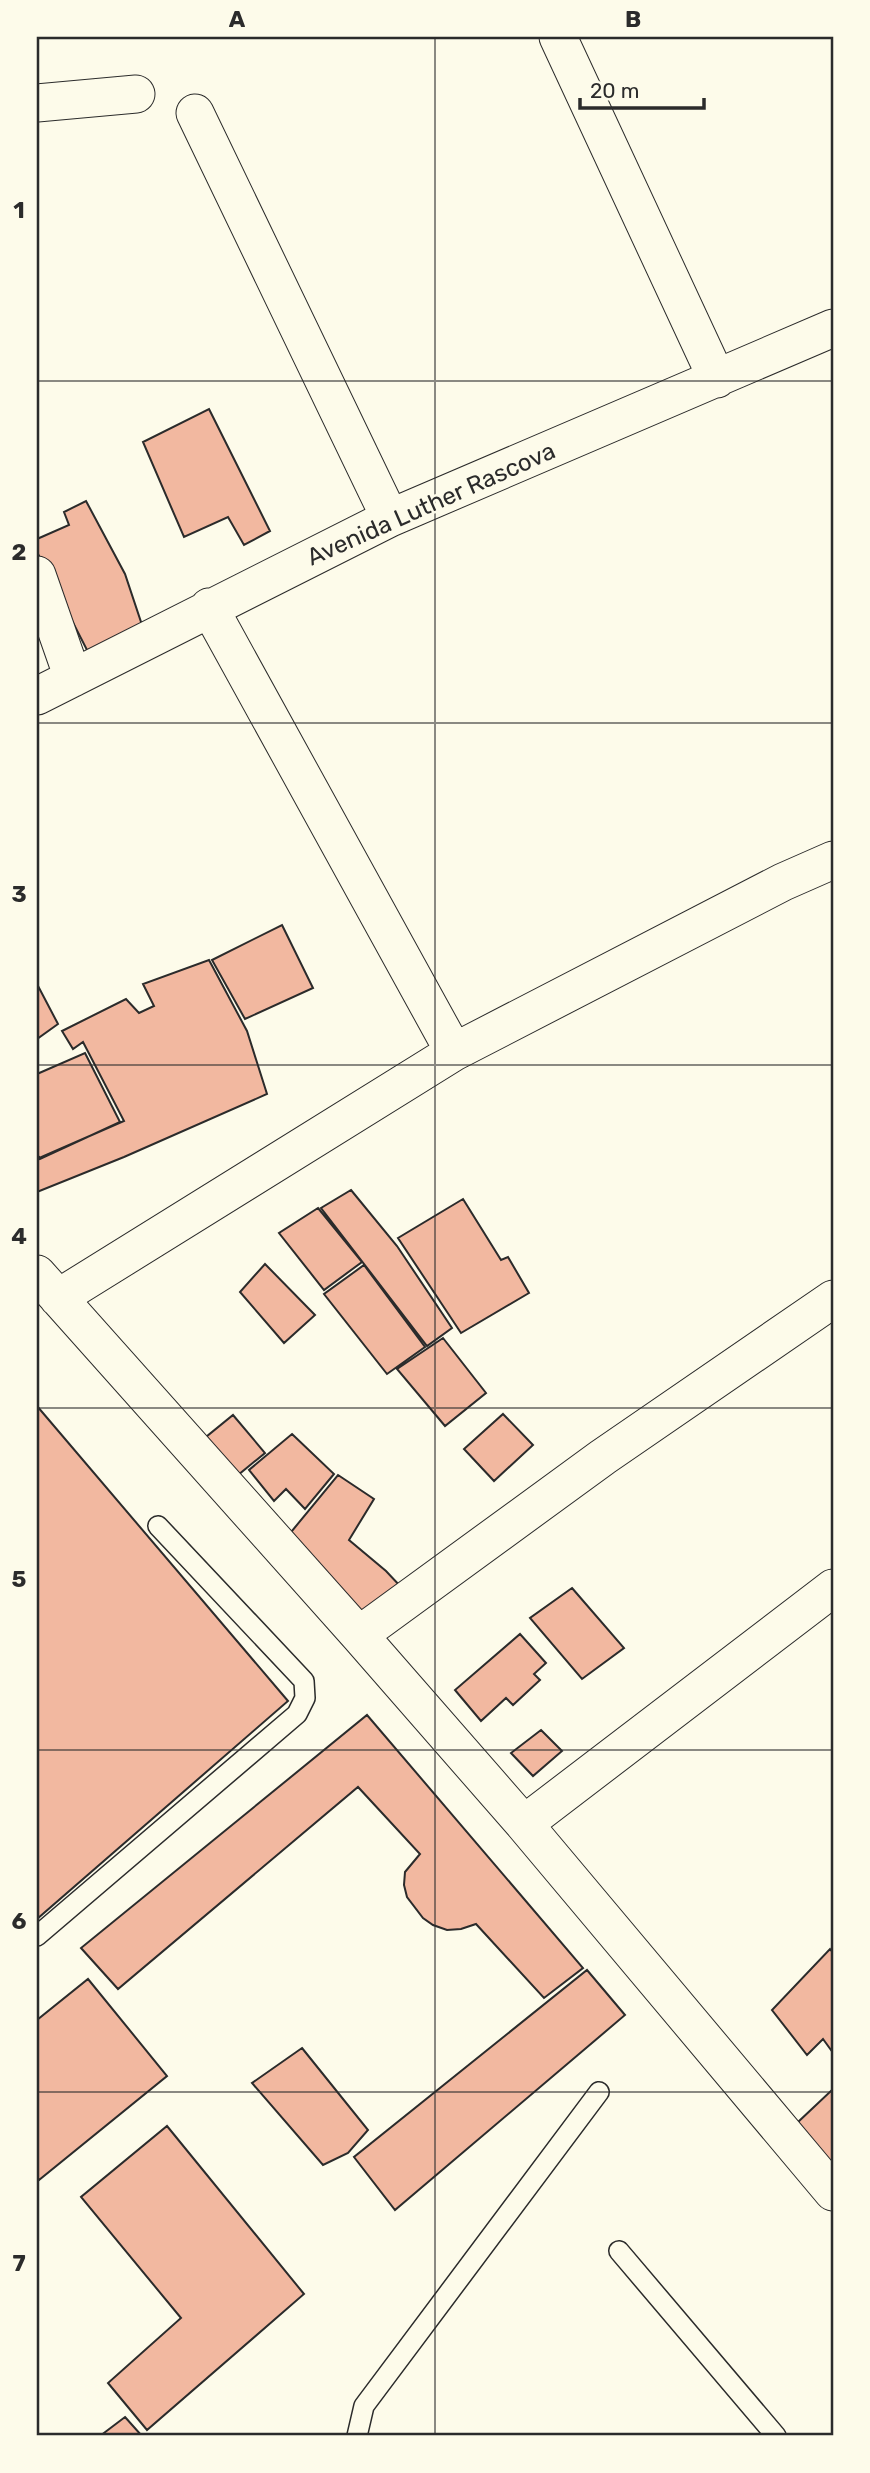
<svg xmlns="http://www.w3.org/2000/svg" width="870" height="2473" viewBox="0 0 870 2473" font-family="Rubik,sans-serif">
<rect width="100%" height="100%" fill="#fdfbea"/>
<!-- building -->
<path fill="#f2b8a0" stroke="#2b2b2b" stroke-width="2" d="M209 409 270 531 244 545 228 517 184 537 143 442Z
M86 501 125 574 143 628 88 652 37 552V539L69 525 64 512Z
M282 925 313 988 245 1019 212 960Z
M209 960 247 1031 267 1094 124 1157 37 1192V1159L124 1121 83 1042 73 1049 62 1031 126 999 139 1013 154 1006 143 984Z
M37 984 58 1024 37 1039Z
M85 1053 120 1122 40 1159 37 1154V1074Z
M351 1190 397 1246 452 1328 427 1346 321 1208Z
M463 1199 501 1260 508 1257 529 1293 461 1333 398 1238Z
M318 1208 362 1262 324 1290 279 1233Z
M265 1264 315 1315 284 1343 240 1292Z
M364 1265 425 1347 387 1374 324 1294Z
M443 1338 486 1393 445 1426 397 1369Z
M37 1406 288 1701 37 1919Z
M503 1414 533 1445 494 1481 464 1449Z
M233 1415 265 1453 238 1475 206 1437Z
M292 1434 334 1474 305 1509 286 1489 274 1501 249 1470Z
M338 1475 374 1499 349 1540 386 1571 402 1588 355 1615 287 1537Z
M572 1588 624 1648 582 1679 530 1618Z
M520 1634 546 1663 534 1674 540 1680 513 1705 506 1698 481 1721 455 1690Z
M367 1715 583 1968 544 1998 476 1924 461 1929 447 1930 433 1925 423 1918 407 1897 404 1885 405 1872 420 1854 358 1787 118 1989 81 1948Z
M541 1730 562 1751 533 1776 511 1753Z
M830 1949 833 1953V2048L831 2050 823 2039 807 2055 772 2010Z
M587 1970 625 2015 395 2210 354 2157Z
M88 1979 167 2076 39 2180 37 2177V2020Z
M302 2048 368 2130 348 2153 323 2165 252 2083Z
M833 2089V2181L797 2123Z
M167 2126 304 2294 147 2430 108 2383 181 2318 81 2197Z
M125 2417 142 2436H100Z"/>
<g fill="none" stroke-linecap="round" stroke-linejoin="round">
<defs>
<path id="lane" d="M37 1936 297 1714 305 1698 304 1681 158 1526
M619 2251 776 2436
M357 2436 364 2406 599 2092"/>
<path id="street" d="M558 37 717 379
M37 103 136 94
M195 113 390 518
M37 575 73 678
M209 607 454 1052
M37 696 390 518 833 328
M37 1274 359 1635 524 1824 833 2192
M58 1298 454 1052 783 882 833 860
M359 1635 603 1457 833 1299
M524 1824 833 1588"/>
</defs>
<!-- lane casing -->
<use href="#lane" stroke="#2b2b2b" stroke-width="22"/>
<!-- street casing -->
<use href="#street" stroke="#2b2b2b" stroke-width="39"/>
<!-- lane -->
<use href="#lane" stroke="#fdfbea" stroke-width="19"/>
<!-- street -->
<use href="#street" stroke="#fdfbea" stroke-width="37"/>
</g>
<!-- grid -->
<path fill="none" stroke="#2b2b2b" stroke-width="2" stroke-opacity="0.55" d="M435 37V2436M37 381H833M37 723H833M37 1065H833M37 1408H833M37 1750H833M37 2092H833"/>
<g text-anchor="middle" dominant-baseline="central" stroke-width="5" stroke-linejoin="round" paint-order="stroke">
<!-- street labels -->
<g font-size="24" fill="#2b2b2b" stroke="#fdfbea">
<text transform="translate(431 504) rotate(-24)">Avenida Luther Rascova</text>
</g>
</g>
<!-- border -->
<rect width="870" height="2473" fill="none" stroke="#fdfbea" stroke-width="77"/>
<!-- scale -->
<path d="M580 98v10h124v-10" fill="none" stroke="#2b2b2b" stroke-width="3.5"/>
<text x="590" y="98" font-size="21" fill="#2b2b2b" stroke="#fdfbea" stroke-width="5" paint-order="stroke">20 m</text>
<rect x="38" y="38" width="794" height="2396" fill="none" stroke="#2b2b2b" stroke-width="2.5"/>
<g font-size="23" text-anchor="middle" font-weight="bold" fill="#2b2b2b">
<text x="237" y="27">A</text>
<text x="633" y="27">B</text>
<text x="19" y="218">1</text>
<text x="19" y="560">2</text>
<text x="19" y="902">3</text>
<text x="19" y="1244">4</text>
<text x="19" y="1587">5</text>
<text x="19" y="1929">6</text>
<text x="19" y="2271">7</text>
</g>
</svg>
